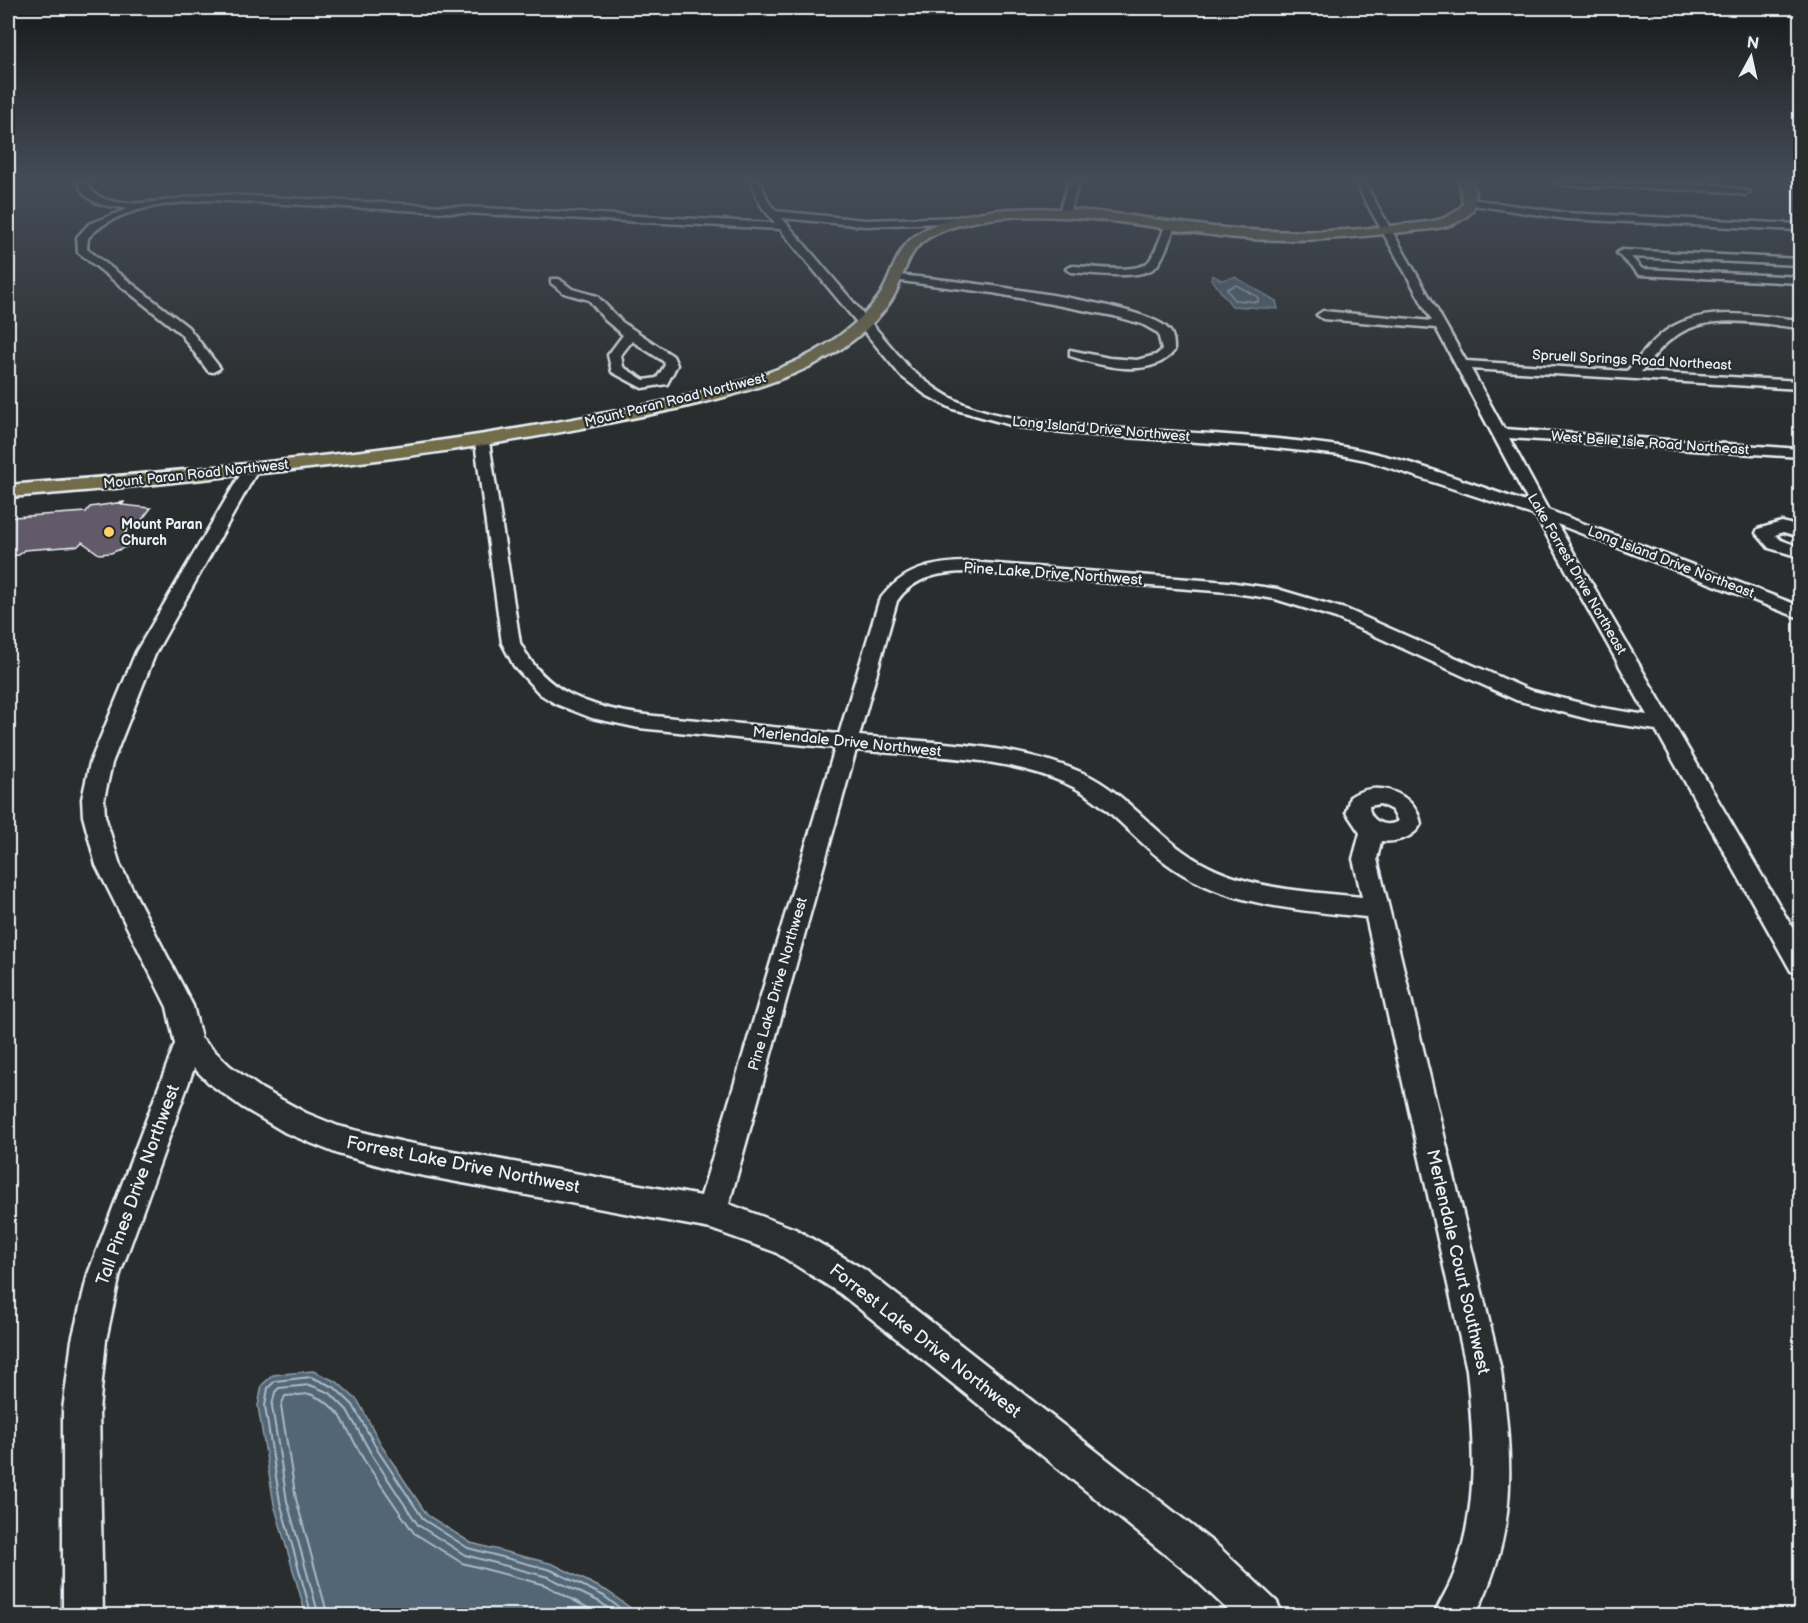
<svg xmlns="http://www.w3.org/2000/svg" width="1808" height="1623" viewBox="0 0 1808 1623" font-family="'Balsamiq Sans',sans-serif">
<rect width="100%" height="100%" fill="#2a2d2e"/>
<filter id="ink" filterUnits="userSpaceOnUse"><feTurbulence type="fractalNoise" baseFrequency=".0167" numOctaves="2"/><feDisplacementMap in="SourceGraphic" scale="12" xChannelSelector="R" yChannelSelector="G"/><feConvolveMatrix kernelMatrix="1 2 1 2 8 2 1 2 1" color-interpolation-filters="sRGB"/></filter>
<g filter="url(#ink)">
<!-- built -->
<path fill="#3b3a40" d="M1766 182H1800V207Z"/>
<!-- water -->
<path fill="#536676" stroke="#8f9eaa" stroke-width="1.5" d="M1212 275 1221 280 1235 277 1276 301 1278 309 1232 306 1211 279Z
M313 1371 337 1382 358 1401 383 1448 427 1515 471 1543 553 1564 607 1591 640 1615H306L274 1504 258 1406 262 1385 273 1375Z"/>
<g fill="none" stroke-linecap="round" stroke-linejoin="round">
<!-- shore-far1 -->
<path stroke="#acb9c4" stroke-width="1.5" d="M1236 285 1258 297V302L1234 300 1227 289Z"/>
<!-- shore -->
<path stroke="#acb9c4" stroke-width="2" d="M312 1616 280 1502 265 1406 268 1388 275 1381 311 1377 334 1387 353 1405 378 1451 424 1520 468 1548 551 1570 604 1596 630 1616
M319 1616 287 1501 272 1406 275 1392 279 1388 310 1385 330 1393 347 1410 372 1455 418 1525 465 1555 548 1577 600 1602 618 1616
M328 1616 296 1499 281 1406 285 1396 310 1394 325 1401 340 1415 364 1460 414 1533 462 1563 545 1585 603 1616"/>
</g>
<!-- building -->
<path fill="#645a69" stroke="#e8f1f8" stroke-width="1.5" d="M124 502 122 505 151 508 141 521 133 522 121 539 133 544 111 553 99 554 82 542 78 546 24 550 19 555 8 556V524L13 517 86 512 90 507Z"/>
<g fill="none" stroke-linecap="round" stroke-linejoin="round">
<defs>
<path id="minor" d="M78 182H86C102 219 177 197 208 194L775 223 760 204 751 182H760L769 203 776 211 865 220 964 217 967 218V222L865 226 782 218 911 370C928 383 944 396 964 404 1015 424 1071 425 1125 429 1196 433 1267 436 1338 446 1403 456 1467 483 1529 503L1436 328 1323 319 1317 315 1323 311 1432 321 1355 182H1364L1466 361 1627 371C1640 357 1651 341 1667 330 1704 305 1758 316 1800 320V328C1760 324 1708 311 1673 338 1660 347 1651 360 1641 372L1800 381V389L1471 369 1504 429 1800 449V457L1509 438 1548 510 1800 606V617L1794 616 1557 524 1800 941V974L1791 971 1656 730 1596 721 1516 700 1336 618 1275 599 1228 592 970 572C942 572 914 576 897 601L859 736C934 743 1014 743 1083 773 1123 791 1148 826 1183 851 1235 889 1300 891 1362 897L1353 859 1360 833 1346 812 1350 797C1376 779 1415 792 1421 824 1414 838 1396 843 1381 841L1377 859 1501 1370C1512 1461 1519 1529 1475 1616H1434C1440 1601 1449 1588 1454 1574 1479 1503 1474 1443 1467 1370L1366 917C1298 910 1223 906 1166 863 1131 837 1107 802 1067 784 1002 755 925 757 856 750L729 1204 795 1229 865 1270 1219 1547 1277 1602 1283 1616H1234L1191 1575 841 1294 775 1252 711 1229 403 1172 338 1154 286 1133 242 1107 210 1084 194 1068 120 1274 106 1340 99 1410 103 1616H63V1410L72 1340 88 1274 175 1044 167 1007 96 865 83 816 82 799 90 763 136 652 246 465H256L259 468 156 652 112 763 104 799 105 816 120 865 193 1006 201 1038 230 1066 262 1089 306 1113 338 1126 403 1142 701 1196 835 748 639 728 592 718 556 704 540 694 514 666 502 643 475 442 477 439H487L489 442 520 643C532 666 547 683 571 695 610 714 654 716 697 720 744 724 792 729 839 734L879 601C901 569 933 562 970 562L1228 582 1277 589 1348 610 1529 690 1596 707 1647 715 1536 516 1366 460 1341 455 1256 446 1081 434 1018 427 953 409 926 395 901 376 780 229 208 200C169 203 116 207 88 238L87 249 188 327 220 368 213 372 208 371 180 333 78 252 77 237 89 224 130 208C108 207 85 205 78 182ZM1380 804 1392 810 1398 821C1386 829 1369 821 1369 806Z
M1069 182H1079L1069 213 1064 216 1059 213Z
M1558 182 1718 185 1750 192 1745 195 1718 191 1563 185Z
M1470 199 1566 213 1800 224V230L1566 219 1467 204 1465 202Z
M1167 223 1176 225C1170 237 1166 253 1158 264 1146 282 1091 273 1071 272L1066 269 1071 266C1088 266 1138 275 1149 261 1157 251 1161 234 1167 223Z
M1622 250 1800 259V265L1631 257 1642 269 1800 277V283L1639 275 1617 253Z
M897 275C942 279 1142 301 1168 329 1174 335 1174 343 1174 351 1151 380 1100 366 1070 356V350L1109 358 1137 360 1156 355 1162 350 1158 333 1142 324 1114 316 993 293 893 280V276Z
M551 279H559L572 289 597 296 622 322 673 356 677 365 667 384 642 388 612 372 608 355 623 335 605 320 589 300 564 293 551 283ZM632 341 663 361 665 365 657 378 644 380 623 367 621 355Z
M1782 522 1800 527V537L1783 532 1775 535 1781 540 1800 547V557L1769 548 1756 533 1758 529Z"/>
<path id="major" d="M1460 182H1472C1475 192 1478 202 1471 212 1456 230 1425 229 1404 232 1349 238 1294 243 1238 238 1162 230 1086 212 1009 217 982 219 930 227 914 251 902 268 902 288 886 308 859 343 817 366 775 381 726 399 673 410 622 420 513 443 403 458 292 470 197 479 102 491 8 497V485C187 471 368 455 545 424 618 411 694 398 764 374 805 360 845 338 873 304 886 290 889 274 898 257 914 222 965 214 999 210 1071 203 1143 219 1214 227 1276 234 1337 233 1399 225 1422 222 1448 224 1463 204Z"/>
</defs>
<!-- minor casing -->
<use href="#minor" stroke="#e8f1f8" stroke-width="5"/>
<!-- major casing -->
<use href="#major" stroke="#e8f1f8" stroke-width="5"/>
<!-- minor -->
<use href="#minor" fill="#2a2d2e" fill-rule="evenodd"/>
<!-- major -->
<use href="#major" fill="#726c4b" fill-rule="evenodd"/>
</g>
</g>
<!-- sky -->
<linearGradient id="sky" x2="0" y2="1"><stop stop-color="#171919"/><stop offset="0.44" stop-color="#444c57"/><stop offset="1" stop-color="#444c57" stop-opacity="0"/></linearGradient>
<rect width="1808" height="409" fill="url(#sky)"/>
<!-- markers -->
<circle fill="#ffd166" stroke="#2a2d2e" stroke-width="2" cx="109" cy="532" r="6"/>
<g text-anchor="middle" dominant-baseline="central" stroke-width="4.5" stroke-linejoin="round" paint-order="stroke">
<!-- far-street labels -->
<g font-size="14" fill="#e8f1f8" stroke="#2a2d2e">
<text transform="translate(1632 360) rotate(3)">Spruell Springs Road Northeast</text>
<text transform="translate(675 400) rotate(-14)">Mount Paran Road Northwest</text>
<text transform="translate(1101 429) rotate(5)">Long Island Drive Northwest</text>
<text transform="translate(1650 443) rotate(4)">West Belle Isle Road Northeast</text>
<text transform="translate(196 474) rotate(-6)">Mount Paran Road Northwest</text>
<text transform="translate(1671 562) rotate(21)">Long Island Drive Northeast</text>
<text transform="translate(1577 574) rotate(60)">Lake Forrest Drive Northeast</text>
</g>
<!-- far-poi labels -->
<g font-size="14" font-weight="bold" fill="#e8f1f8" stroke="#2a2d2e" text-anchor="start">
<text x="121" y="524">Mount Paran<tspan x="121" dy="16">Church</tspan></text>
</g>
<!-- street labels -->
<g font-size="15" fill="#e8f1f8" stroke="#2a2d2e">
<text transform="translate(1053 574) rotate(4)">Pine Lake Drive Northwest</text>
<text transform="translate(847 742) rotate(6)">Merlendale Drive Northwest</text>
<text transform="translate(778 984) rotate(-74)">Pine Lake Drive Northwest</text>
</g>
<!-- near-street labels -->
<g font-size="18" fill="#e8f1f8" stroke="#2a2d2e">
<text transform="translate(463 1165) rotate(11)">Forrest Lake Drive Northwest</text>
<text transform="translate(138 1185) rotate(-70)">Tall Pines Drive Northwest</text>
<text transform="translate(1458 1262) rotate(77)">Merlendale Court Southwest</text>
<text transform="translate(925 1341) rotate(38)">Forrest Lake Drive Northwest</text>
</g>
</g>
<!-- margin -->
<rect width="1808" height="1623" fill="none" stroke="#2a2d2e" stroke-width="30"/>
<rect x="15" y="15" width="1778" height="1593" fill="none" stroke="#e8f1f8" stroke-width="2" filter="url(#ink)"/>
<!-- north arrow -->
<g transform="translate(1751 57) rotate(8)" stroke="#2a2d2e" stroke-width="4.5" paint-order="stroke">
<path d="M0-4.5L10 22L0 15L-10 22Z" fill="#e8f1f8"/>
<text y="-9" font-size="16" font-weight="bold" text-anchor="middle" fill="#e8f1f8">N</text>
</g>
</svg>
